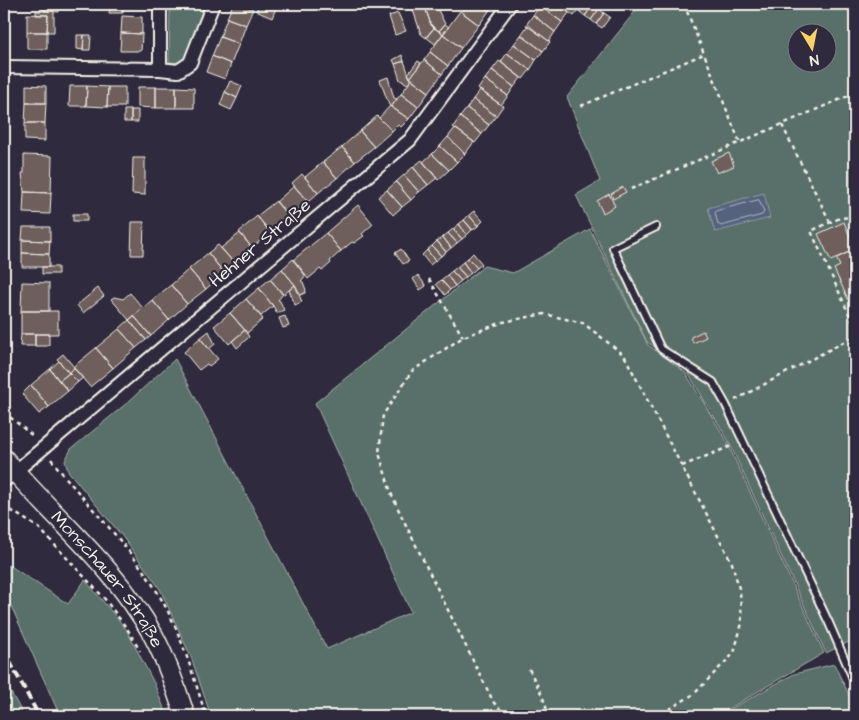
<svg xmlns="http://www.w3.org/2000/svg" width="859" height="720" viewBox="0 0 859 720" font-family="'Architects Daughter',sans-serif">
<rect width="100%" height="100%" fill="#2f2a3d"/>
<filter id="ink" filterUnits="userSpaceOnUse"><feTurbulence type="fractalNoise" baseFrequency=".02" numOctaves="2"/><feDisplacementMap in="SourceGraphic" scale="10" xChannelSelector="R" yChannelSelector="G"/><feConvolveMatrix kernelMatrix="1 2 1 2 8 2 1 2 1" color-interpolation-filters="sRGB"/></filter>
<g filter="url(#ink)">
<!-- green -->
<path fill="#596f69" stroke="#a6b0a8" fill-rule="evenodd" d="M170 4H206L183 63 169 62Z
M641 4H849L855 22V639L826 653 727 438 685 368 647 342 576 195 600 181 567 97ZM796 32H826V62H796Z
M590 229 648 345 685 372 725 438 824 653 716 716H211L191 657 160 589 122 536 68 471 65 461 71 449 127 403 175 359 327 649 411 612 315 403 484 266 513 273Z
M9 565 68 604 85 580 126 629 154 683 167 716H60L4 590V567Z
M834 664 855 707V713L850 716H718L794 674Z
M4 680 24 716H4Z"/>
<!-- water -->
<path fill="#54627e" stroke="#949ba8" d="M764 193 770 218 715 232 708 208Z"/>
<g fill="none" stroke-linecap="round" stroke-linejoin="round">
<!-- shore -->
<path stroke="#b4b8be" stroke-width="1" d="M759 200 764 212 762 215 721 226 718 224 715 213 716 211Z"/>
</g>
<!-- building -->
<path fill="#6e5f5c" stroke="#f4f1e8" d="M109 4H123V6H109Z
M233 4H239L253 9 246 25 227 18Z
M259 4H264L276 8 272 18 256 11Z
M411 4H424L431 25 434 28 426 38 421 34Z
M424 4H435L445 24 439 31 431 25Z
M468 4H480L489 11 479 25 462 12Z
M480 4H494L489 11Z
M542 4H557L569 13 562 22 540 6Z
M563 4H569L578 11 574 16 561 7Z
M577 4H586L580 12 574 8Z
M586 4 593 5 585 16 580 12Z
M44 5H59V12L44 11Z
M593 5 599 9 591 20 585 16Z
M110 6H123V13H109Z
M540 6 562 22 555 32 533 15Z
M599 9 604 13 596 24 591 20Z
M36 11H54V32H47L48 15H36Z
M460 11 479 25 461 48 443 34Z
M398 13 406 31 395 35 389 16Z
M604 13 610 17 602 28 596 24Z
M27 14 48 15 47 32H27Z
M533 15 555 32 549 41 526 25Z
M122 16 142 17V34L121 33Z
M227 18 246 25 239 44 220 37Z
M445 24 449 27 443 34 439 31Z
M528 25 550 42 543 51 521 35Z
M434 28 443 34 435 44 426 37Z
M27 32H47V49H27Z
M121 33 142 34 141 51H120Z
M443 34 461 48 448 66 430 52Z
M77 35H84L83 50 77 49Z
M84 35H91L90 50H83Z
M521 35 543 51 536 60 514 44Z
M220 37 239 44 231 64 212 56Z
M514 44 536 60 530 70 507 53Z
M430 52 448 66 442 74 424 60Z
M507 53 530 70 523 79 501 62Z
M402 55 404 61 395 64 393 60Z
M212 56 231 64 225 79 206 72Z
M424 60 442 74 429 92 410 78Z
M404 61 410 78 412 79 408 84 400 80 395 64Z
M418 61 421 63 410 78 408 74Z
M499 61 521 78 514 87 492 70Z
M492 70 514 87 508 96 485 79Z
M388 77 394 98 397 99 391 107 389 105 380 80Z
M412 79 429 92 418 107 401 94Z
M485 79 508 96 501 105 478 89Z
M230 81 242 86 237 98 225 92Z
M26 85 46 86V103H26Z
M70 86H87L86 106H69Z
M87 86 108 87 107 107 86 106Z
M108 87H125V107H107Z
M138 87H156V108L138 107Z
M156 87H176V108H156Z
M176 87 194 88V108H176Z
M480 90 503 106 496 116 473 99Z
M225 92 237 98 231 110 220 105Z
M401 94 418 107 409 119 391 107Z
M473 99 496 116 489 125 467 108Z
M26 103H46L45 123H25Z
M390 106 409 119 401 127 398 125 392 131 379 118Z
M467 108 489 125 482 134 460 117Z
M124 110H131V122H124Z
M131 110H138V122H131Z
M377 116 392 131 374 147 360 131Z
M460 117 482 134 475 143 453 127Z
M25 123H45V141L25 140Z
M455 128 474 142 465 154 448 137Z
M360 131 374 147 355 162 342 147Z
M448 137 465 154 457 162 440 146Z
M440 146 457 162 449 170 432 154Z
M342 147 355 162 337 178 323 162Z
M729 153 734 166 717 173 711 161Z
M432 154 449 170 438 180 423 162Z
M24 155 52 156 51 193 24 192 22 173H24Z
M133 158H145V195L132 194Z
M422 160 437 178 428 185 413 167Z
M323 162 337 178 318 193 305 177Z
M413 167 428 185 419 192 404 175Z
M302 174 318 193 308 202 292 183Z
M404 175 419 192 411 200 396 182Z
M396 182 411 200 402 207 387 190Z
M294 186 308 202 290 218 276 202Z
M623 187 626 192 613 199 611 194Z
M387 190 402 207 393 215 378 197Z
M24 192 51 193 50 214 23 213Z
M609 194 615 206 603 213 597 201Z
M276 201 289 217 270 232 257 216Z
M358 205 373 224 362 234 364 236 354 243 352 242 341 251 326 233Z
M474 211 483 221 478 226 469 215Z
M73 214H87V221H73Z
M469 215 478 226 473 230 464 220Z
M257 216 270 232 252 248 239 232Z
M464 220 472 230 467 235 459 224Z
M132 222H144L143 255H131Z
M844 222 855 249 831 261 818 234Z
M459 224 467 235 462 239 453 229Z
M23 227H50V241L22 240Z
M453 229 462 239 457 243 448 233Z
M240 233 253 249 235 264 221 248Z
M326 233 341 251 330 261 331 263 322 271 320 269 308 279 293 260Z
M448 233 457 243 451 248 443 237Z
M443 237 451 248 446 252 437 241Z
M22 240 50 241 49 254 22 253Z
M437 241 446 252 441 256 432 246Z
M218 245 235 264 224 273 208 253Z
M432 246 441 256 435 261 427 250Z
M401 249 409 261 403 264 395 253Z
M855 249V314L834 269 840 266 836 258Z
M427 250 435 261 430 265 422 255Z
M22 253 49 254V267H22Z
M208 253 224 273 206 289 189 269Z
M473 253 482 264 477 268 468 258Z
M468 258 477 268 471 273 463 262Z
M293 259 306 275 301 281 303 282 306 290 305 293 300 295 296 286 282 269Z
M463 262 471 273 466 277 457 267Z
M42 267H58V274H42Z
M457 267 466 277 461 281 452 271Z
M189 269 206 289 187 304 171 285Z
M282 269 295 285 283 295 270 279Z
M452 271 461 281 455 286 447 275Z
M418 275 426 286 420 290 413 279Z
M447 275 455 286 450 290 441 280Z
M270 279 283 294 278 300 280 301 284 310 277 313 273 306 259 288Z
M441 280 450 290 445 295 436 284Z
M22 282 49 283V311H21Z
M171 285 187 304 169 320 152 300Z
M295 285 302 302 295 305 289 290Z
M98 288 104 296 83 313 77 305Z
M259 288 273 306 261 316 246 299Z
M130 293 143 308 129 320 111 299 114 297 123 299Z
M246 299 263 319 247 333 230 313Z
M152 300 169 320 151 336 134 316Z
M21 311H58V334H21Z
M230 313 245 330 229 344 214 326Z
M134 316 151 336 146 340 129 320Z
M285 316 289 326 283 328 279 318Z
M129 320 146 340 136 348 119 329Z
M119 329 136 348 113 368 96 348Z
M245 330 249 337 237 348 232 341Z
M209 331 215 344 209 349 200 338Z
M703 331 706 337 693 343 691 337Z
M21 334H35V346H20Z
M35 334H49V345L47 346H35Z
M200 338 218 359 209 366 207 364 199 370 184 352Z
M96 348 113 368 90 387 73 367Z
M63 354 74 367V368L69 373 57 359Z
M59 361 69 373 59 381 50 369Z
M74 368 83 378 78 382 69 373Z
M50 369 68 391 49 407 31 385Z
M69 373 78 382 68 391 59 381Z
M31 385 49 407 39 414 22 394Z"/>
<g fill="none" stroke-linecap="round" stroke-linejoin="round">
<defs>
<path id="lane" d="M656 227 613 248 661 349 713 382 726 405 829 623 855 683"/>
<path id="street" d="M4 67 160 69 178 71 190 63 213 4
M160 69V4
M4 481 410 140 510 4"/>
<g id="secondary">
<path id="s1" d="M4 459C53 517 116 567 153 635 167 661 176 689 185 716"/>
</g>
</defs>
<!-- lane casing -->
<use href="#lane" stroke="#f4f1e8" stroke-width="10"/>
<!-- street casing -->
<use href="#street" stroke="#f4f1e8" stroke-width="16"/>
<!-- secondary casing -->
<use href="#secondary" stroke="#f4f1e8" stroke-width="22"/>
<!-- path -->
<path stroke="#f4f1e8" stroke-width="2.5" stroke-dasharray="4 4" stroke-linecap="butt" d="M684 4 740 143
M581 106 704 54
M782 125 830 222
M631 189 855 93
M855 217 840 218 811 231 855 327
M429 279 463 337
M4 351V365
M735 400 855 336
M4 412 34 437
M51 459C86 505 130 545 159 595 181 632 193 675 206 716
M682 466 734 445
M4 506 39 528 104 598 128 630 140 651
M529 669 542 695 549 716
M507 716 494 703 401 515 391 493 379 453 383 415 412 371 463 337 503 322 544 314 583 323 624 355 732 563 740 592 742 623 734 653 694 694 658 716"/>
<!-- lane -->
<use href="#lane" stroke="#2f2a3d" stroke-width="6"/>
<!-- street -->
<use href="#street" stroke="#2f2a3d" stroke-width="12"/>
<!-- secondary -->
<use href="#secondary" stroke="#2f2a3d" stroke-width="19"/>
<!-- rail -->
<path stroke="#f4f1e8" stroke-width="4" stroke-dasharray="8 4" stroke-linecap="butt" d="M4 651 39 716"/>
</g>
</g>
<g text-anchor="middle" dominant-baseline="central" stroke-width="4.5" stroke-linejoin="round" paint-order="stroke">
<!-- street labels -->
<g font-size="18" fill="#f4f1e8" stroke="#2f2a3d">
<text transform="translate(260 243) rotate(-40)">Hehner Straße</text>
<text stroke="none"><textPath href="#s1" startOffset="159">Monschauer Straße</textPath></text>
</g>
</g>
<!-- margin -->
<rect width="859" height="720" fill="none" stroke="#2f2a3d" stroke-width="20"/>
<rect x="10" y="10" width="839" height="700" fill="none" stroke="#f4f1e8" stroke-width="2" filter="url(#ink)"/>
<!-- north arrow -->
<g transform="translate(812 48) rotate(170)"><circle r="24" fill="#2f2a3d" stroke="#7e7a81"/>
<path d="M0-4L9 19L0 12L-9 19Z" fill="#ffd166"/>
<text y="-8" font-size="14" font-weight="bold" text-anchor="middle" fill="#f4f1e8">N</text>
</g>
</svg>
